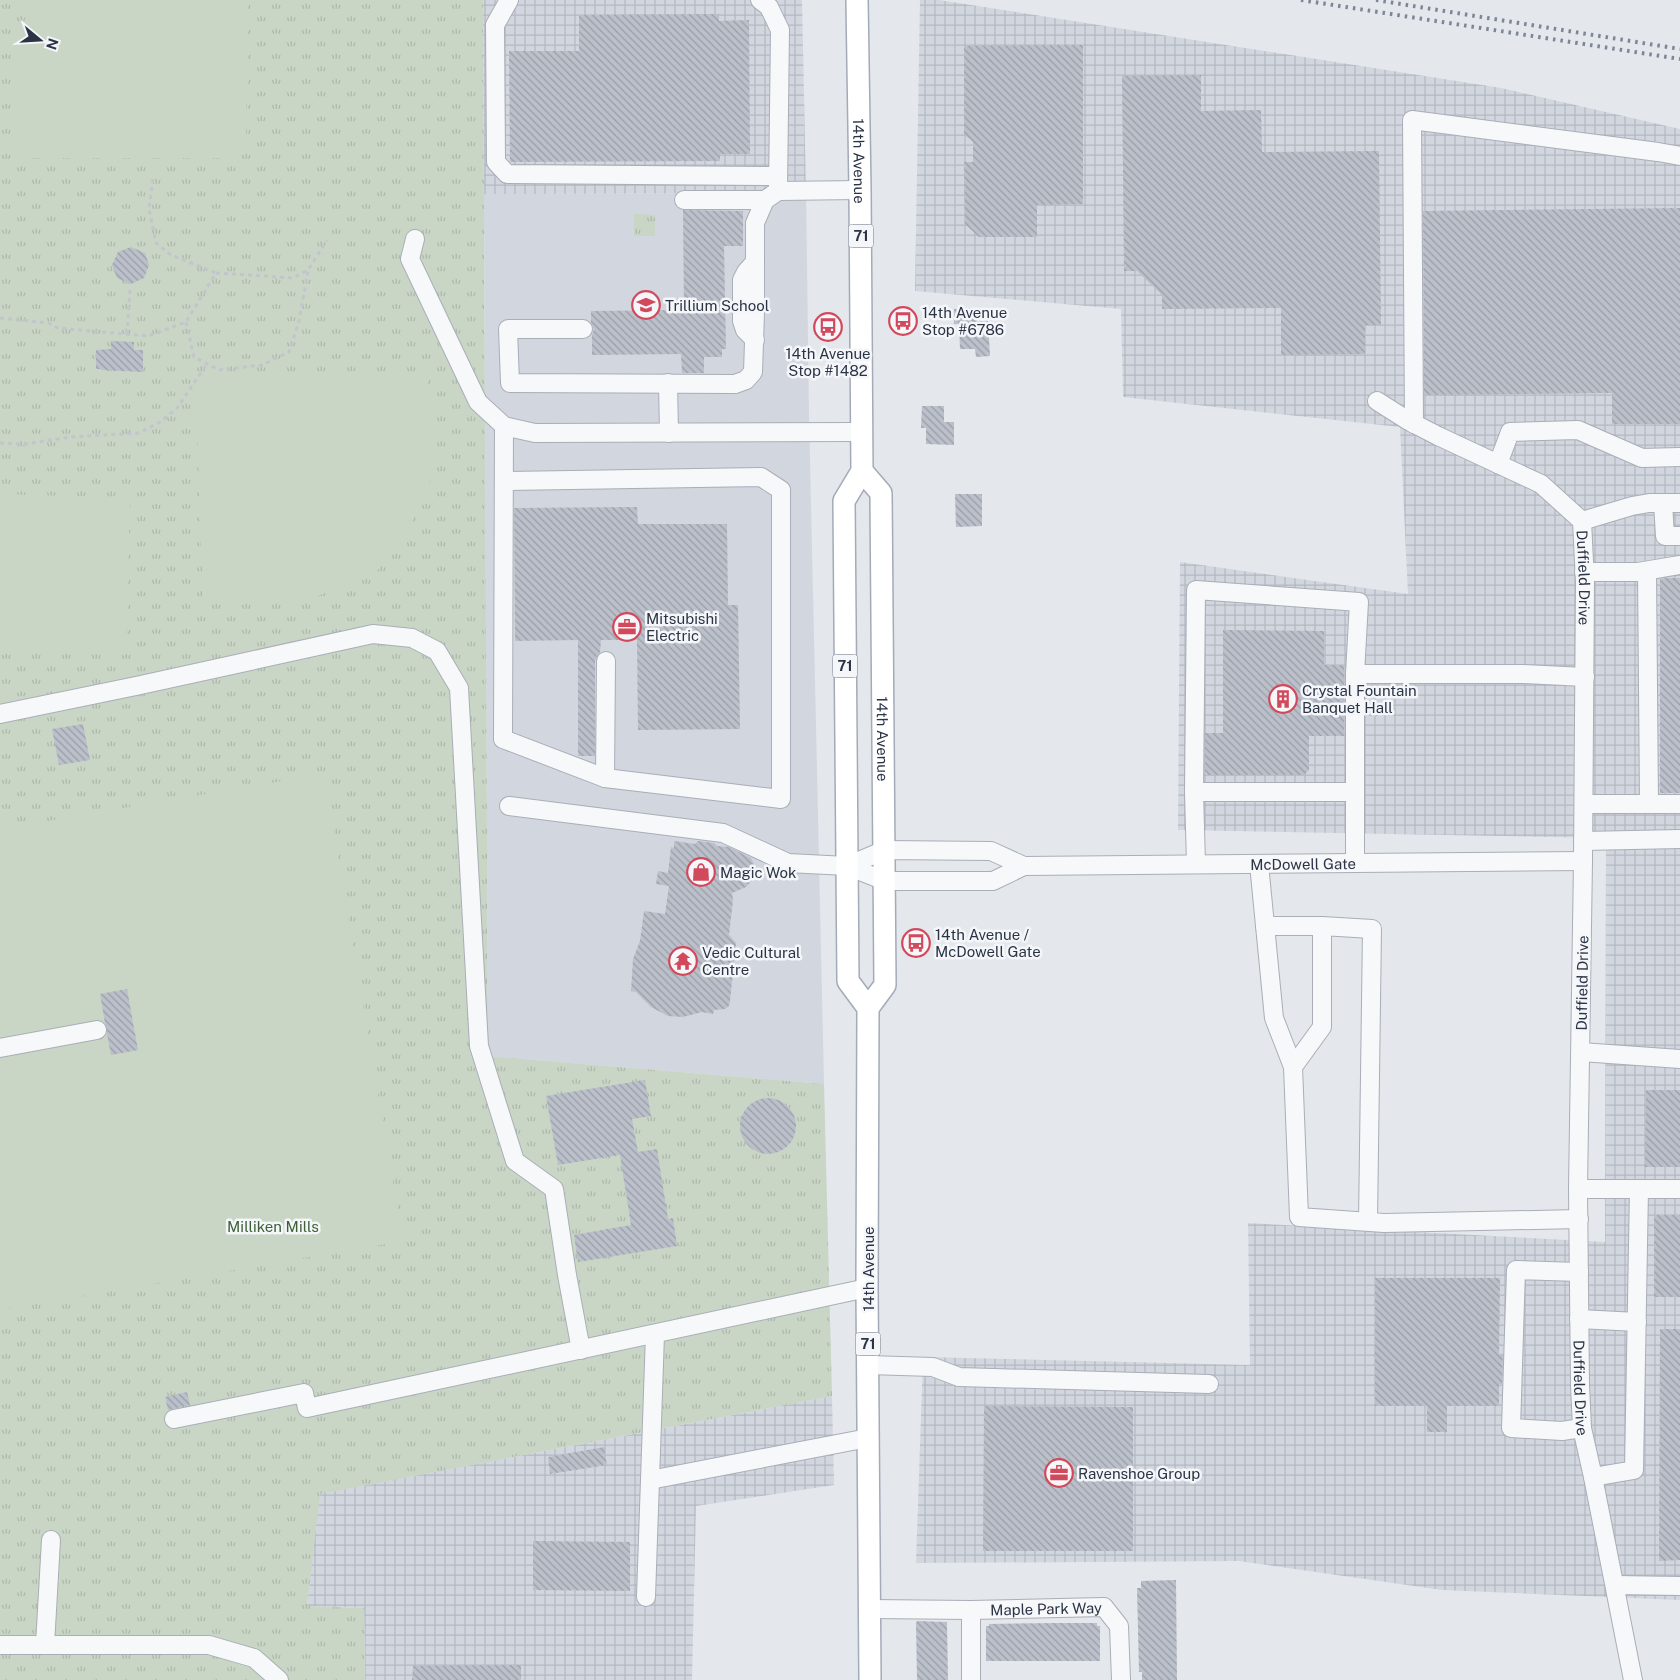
<svg xmlns="http://www.w3.org/2000/svg" width="1680" height="1680" viewBox="0 0 1680 1680" font-family="'Public Sans',sans-serif">
<defs>
<pattern id="industrial-grid" width="8" height="8" patternUnits="userSpaceOnUse" patternTransform="scale(1.25)"><rect width="8" height="8" fill="#d2d6de"/><path d="M0 4h8M4 0v8" fill="none" stroke="#b4b8c0"/></pattern>
<pattern id="park-tufts" width="24" height="20" patternUnits="userSpaceOnUse" patternTransform="scale(1.25)"><rect width="24" height="20" fill="#c9d6c5"/><path d="M3 7l-1-3M5 7V3M7 7l1-3M15 17l-1-3M17 17v-4M19 17l1-3" fill="none" stroke="#adb8ab"/></pattern>
<pattern id="building-back-hatch" width="6" height="6" patternUnits="userSpaceOnUse" patternTransform="scale(1.25)"><rect width="6" height="6" fill="#bbc0ca"/><path d="M-1 5l2 2M0 0l6 6M5-1l2 2" fill="none" stroke="#989da6"/></pattern>
</defs>
<rect width="100%" height="100%" fill="#e4e7ec"/>
<!-- built -->
<path fill="#d2d6de" d="M806 193 809 415 824 1084 488 1056 484 194Z"/>
<!-- industrial -->
<path fill="url(#industrial-grid)" d="M483 0H802L806 193 484 194Z
M920 0H939L1501 88 1680 129V1600L1442 1590 1239 1561 916 1563 923 1357 1250 1365 1248 1223 1605 1242 1606 838 1178 830 1180 562 1408 594 1400 427 1123 397 1121 309 915 291Z
M832 1396 834 1485 696 1506 692 1680H365L364 1608 307 1606 319 1494Z"/>
<!-- park -->
<path fill="url(#park-tufts)" d="M0 0H483L488 1056 824 1084 832 1396 320 1494 307 1606 364 1608 365 1680H0Z
M634 214 655 215V236H634Z"/>
<!-- pitch -->
<path fill="#c9d6c5" d="M35 0H248L246 146 224 158H11L12 44Z
M214 374H426L435 428 430 482 404 537 373 576 308 599 203 604 196 391Z
M0 494 130 498 126 655 0 652Z
M324 774 403 1241 0 1310V829Z"/>
<!-- building -->
<path fill="url(#building-back-hatch)" d="M719 14V21L749 20 750 154H720V161L510 162 509 51H579V15Z
M1083 45V204L1037 205V237H979L965 224 964 162H973V142L964 134V46Z
M1201 75V111L1261 110 1262 152 1379 151 1381 325H1365V354L1281 355V308L1162 309V295L1137 271H1124L1122 76Z
M1680 208V424H1612V393L1424 395 1423 211Z
M683 210 743 211V246H724L726 349H722V357H704V373H682L681 354 592 355V335L594 329 591 323V311L684 310Z
M131 247 145 253 149 265 144 278 131 284 117 278 112 265 118 252Z
M977 308V321H988L990 356 976 357 975 349H960L959 324H954V309Z
M111 341 134 342V350H143V372L101 370V369H96V350L111 349Z
M922 406H944V422H954V445L926 444V428H921Z
M955 494H982V526L956 527Z
M637 507 638 524H727L728 605H738L740 729 638 730 637 640H601L600 652 597 656 595 661V756H578V640L515 641 514 508Z
M1667 578H1680V793H1660V579Z
M1223 630 1324 631V665H1344V736H1309V770L1304 775H1208L1205 771V733H1223Z
M83 724 90 760 59 765 52 729Z
M674 841 695 844 698 841 714 843 717 846 729 847 751 858 754 864V872L752 880 746 887 732 893 733 900 729 935 736 943 730 1001 729 1006 725 1009 714 1010 713 1014 702 1012 683 1017 668 1016 651 1007 636 992 631 991 633 959 640 941 644 911 665 914 669 886 656 884 658 871 668 873 671 847 674 848Z
M127 989 138 1050 111 1055 107 1034V1029L105 1023 100 994Z
M645 1080 651 1116 632 1119 638 1152 657 1149 668 1219 673 1218 677 1246 578 1262 574 1235 631 1225 620 1155 558 1165 546 1096Z
M1646 1090H1680V1167H1645Z
M740 1126a28 28 0 1 1 56 0a28 28 0 1 1-56 0Z
M1654 1215H1680V1297H1654Z
M1375 1278H1500L1499 1354H1503L1502 1384H1499V1406H1447V1432H1427V1406H1375Z
M1660 1329H1680V1560L1659 1561Z
M187 1392 190 1405 168 1410 165 1397Z
M984 1406 1133 1407V1551H983Z
M604 1447 607 1465 550 1474 548 1457Z
M533 1541 630 1542V1591L533 1590Z
M1176 1580 1177 1680H1142V1672H1139L1137 1588H1141V1581Z
M917 1621 947 1622 948 1680H917L916 1623Z
M1057 1623H1097V1626H1100V1661H986V1626H989V1624Z
M498 1665H521V1680H412L413 1666Z"/>
<g fill="none" stroke-linecap="round" stroke-linejoin="round">
<defs>
<g id="minor">
<path d="M509 0 495 25 496 162 507 174 778 176"/>
<path d="M760 0 769 7 780 30 778 191 860 190"/>
<path d="M684 200H765"/>
<path d="M415 239 410 259 478 402 504 426 535 433 862 432"/>
<path d="M583 329H508L510 383 735 384 746 380 753 372 755 312V223L765 200 778 191"/>
<path d="M755 340 745 330 742 321V280L746 272 755 262"/>
<path d="M668 383 669 433"/>
<path id="s1" d="M1377 401 1407 420 1438 436 1541 484 1582 521 1585 582 1583 861 1578 1189 1580 1385 1582 1428 1593 1477 1633 1680"/>
<path d="M1414 424 1412 120 1658 152 1680 156"/>
<path d="M504 426 503 739 605 778"/>
<path d="M1498 464 1510 432 1578 430 1642 458 1680 457"/>
<path d="M504 481 761 477 781 490V799L605 778 606 661"/>
<path d="M1663 503 1665 536H1680"/>
<path d="M1582 521 1632 506 1649 503H1680"/>
<path d="M1647 571 1649 804"/>
<path d="M1584 572H1638L1680 565"/>
<path d="M1355 674H1522L1585 677"/>
<path d="M0 714 136 686 373 634 412 638 437 651 459 688 479 1046 515 1161 554 1189 567 1275 581 1350"/>
<path d="M1194 792H1355"/>
<path d="M1584 804H1680"/>
<path id="s2" d="M509 806 723 833 788 863 847 866 885 850 991 851 1024 866 1583 861"/>
<path d="M1583 841 1680 839"/>
<path d="M1196 864 1194 792 1196 590 1359 602 1355 674V863"/>
<path d="M1259 864 1274 1018 1293 1067"/>
<path d="M847 866 885 881H993L1024 866"/>
<path d="M1265 926H1322"/>
<path d="M0 1048 97 1030"/>
<path d="M1581 1052 1680 1059"/>
<path d="M1578 1189H1680"/>
<path d="M1368 1222 1372 929 1322 926V1027L1293 1067 1299 1217 1384 1223 1579 1219"/>
<path d="M1579 1272 1516 1270 1511 1428 1562 1431 1582 1428"/>
<path d="M1579 1319 1637 1322"/>
<path d="M868 1365 933 1367 959 1377 1209 1384"/>
<path d="M174 1419 304 1393 307 1408 867 1288"/>
<path d="M1593 1477 1634 1470 1639 1189"/>
<path d="M650 1480 868 1438"/>
<path d="M1615 1585 1680 1586"/>
<path d="M646 1597 655 1334"/>
<path id="s3" d="M870 1609 971 1610 1104 1607 1119 1626 1121 1680"/>
<path d="M971 1610V1680"/>
<path d="M0 1645H209L254 1658 279 1680"/>
<path d="M45 1645 51 1540"/>
</g>
<g id="major">
<path id="s4" d="M857 0 860 190 862 471 844 501 848 981 868 1008 867 1288 870 1680"/>
<path id="s5" d="M862 471 881 493 885 985 868 1008"/>
</g>
</defs>
<!-- minor casing -->
<use href="#minor" stroke="#a9aeb7" stroke-width="20"/>
<!-- major casing -->
<use href="#major" stroke="#a3abb8" stroke-width="24"/>
<!-- path -->
<path stroke="#c2c5cb" stroke-width="3" stroke-dasharray="4 4" stroke-linecap="butt" d="M153 179 149 209 156 243 171 255 216 273
M0 318 49 323 57 328 148 336 186 322 216 273 293 278 308 270 327 240
M186 322 194 357 219 370 262 365 289 352 299 321 308 271
M127 334 130 290
M0 443 25 444 70 437 139 433 160 422 177 408 207 364"/>
<!-- minor -->
<use href="#minor" stroke="#f7f8fa" stroke-width="18"/>
<!-- major -->
<use href="#major" stroke="#fff" stroke-width="21"/>
<!-- rail -->
<path stroke="#7d8696" stroke-width="4" stroke-dasharray="2.5 5" stroke-linecap="butt" d="M1301 0 1680 59
M1376 0 1680 49"/>
</g>
<!-- icons -->
<defs>
<symbol id="school-ring" viewBox="-11 -11 22 22"><circle r="9.5" fill="#f4f6f9" stroke="#d1495b" stroke-width="1.5"/><path d="M0-5L7-2L0 1L-7-2ZM-4 1L0 2.5L4 1V4Q0 6-4 4Z" fill="#d1495b"/></symbol>
<symbol id="bus-ring" viewBox="-11 -11 22 22"><circle r="9.5" fill="#f4f6f9" stroke="#d1495b" stroke-width="1.5"/><path d="M-5-6H5V4H4V6H2V4H-2V6H-4V4H-5ZM-3.5-4V0h7V-4ZM-3.5 1.2v1.5H-2V1.2ZM2 1.2v1.5H3.5V1.2Z" fill="#d1495b"/></symbol>
<symbol id="office-ring" viewBox="-11 -11 22 22"><circle r="9.5" fill="#f4f6f9" stroke="#d1495b" stroke-width="1.5"/><path d="M-6-3h4V-5.5h4V-3h4V5H-6ZM-1-4.5V-3h2v-1.5ZM-6 0V1H6V0Z" fill="#d1495b"/></symbol>
<symbol id="building-ring" viewBox="-11 -11 22 22"><circle r="9.5" fill="#f4f6f9" stroke="#d1495b" stroke-width="1.5"/><path d="M-4-6H4V6H1V3H-1V6H-4ZM-2.5-4.3h1.7v1.8h-1.7ZM.8-4.3h1.7v1.8H.8ZM-2.5-1h1.7V.8h-1.7ZM.8-1h1.7V.8H.8Z" fill="#d1495b"/></symbol>
<symbol id="shop-ring" viewBox="-11 -11 22 22"><circle r="9.5" fill="#f4f6f9" stroke="#d1495b" stroke-width="1.5"/><path d="M-5-2.5h2.3a2.7 3.5 0 0 1 5.4 0H5L5.5 6h-11ZM-1.5-2.5h3a1.5 2.3 0 0 0-3 0Z" fill="#d1495b"/></symbol>
<symbol id="temple-ring" viewBox="-11 -11 22 22"><circle r="9.5" fill="#f4f6f9" stroke="#d1495b" stroke-width="1.5"/><path d="M0-6L5-2H3V0L6.5 2.5H4V6H1.5V3h-3V6H-4V2.5H-6.5L-3 0V-2H-5Z" fill="#d1495b"/></symbol>
</defs>
<g fill-rule="evenodd">
<use href="#school-ring" x="630" y="289" width="32" height="32"/>
<use href="#bus-ring" x="887" y="305" width="32" height="32"/>
<use href="#bus-ring" x="812" y="311" width="32" height="32"/>
<use href="#office-ring" x="611" y="611" width="32" height="32"/>
<use href="#building-ring" x="1267" y="683" width="32" height="32"/>
<use href="#shop-ring" x="685" y="856" width="32" height="32"/>
<use href="#bus-ring" x="900" y="927" width="32" height="32"/>
<use href="#temple-ring" x="667" y="945" width="32" height="32"/>
<use href="#office-ring" x="1043" y="1457" width="32" height="32"/>
</g>
<g text-anchor="middle" dominant-baseline="central" stroke-width="5" stroke-linejoin="round" paint-order="stroke">
<!-- shield labels -->
<g fill="#f4f6f9" stroke="#676e7b" stroke-width="1">
<rect x="848.5" y="224.5" width="25" height="23" rx="4"/>
<rect x="832.5" y="654.5" width="25" height="23" rx="4"/>
<rect x="855.5" y="1332.5" width="25" height="23" rx="4"/>
</g>
<g font-size="14" font-weight="bold" fill="#2b3445">
<text x="861" y="236">71</text>
<text x="845" y="666">71</text>
<text x="868" y="1344">71</text>
</g>
<!-- street labels -->
<g font-size="15" fill="#2b3445" stroke="#f4f6f9">
<text stroke="none"><textPath href="#s4" startOffset="161">14th Avenue</textPath></text>
<text stroke="none"><textPath href="#s1" startOffset="296">Duffield Drive</textPath></text>
<text stroke="none"><textPath href="#s5" startOffset="275">14th Avenue</textPath></text>
<text stroke="none"><textPath href="#s2" startOffset="809">McDowell Gate</textPath></text>
<text transform="translate(1582 983) rotate(-89)">Duffield Drive</text>
<text transform="translate(868 1269) rotate(-90)">14th Avenue</text>
<text stroke="none"><textPath href="#s1" startOffset="1106">Duffield Drive</textPath></text>
<text stroke="none"><textPath href="#s3" startOffset="176">Maple Park Way</textPath></text>
</g>
<!-- poi labels -->
<g font-size="15" fill="#2b3445" stroke="#f4f6f9" text-anchor="start">
<text x="665" y="305">Trillium School</text>
<text x="922" y="312">14th Avenue<tspan x="922" dy="17">Stop #6786</tspan></text>
<text x="828" y="353" text-anchor="middle">14th Avenue<tspan x="828" dy="17">Stop #1482</tspan></text>
<text x="646" y="618">Mitsubishi<tspan x="646" dy="17">Electric</tspan></text>
<text x="1302" y="690">Crystal Fountain<tspan x="1302" dy="17">Banquet Hall</tspan></text>
<text x="720" y="872">Magic Wok</text>
<text x="935" y="934">14th Avenue /<tspan x="935" dy="17">McDowell Gate</tspan></text>
<text x="702" y="952">Vedic Cultural<tspan x="702" dy="17">Centre</tspan></text>
<text x="1078" y="1473">Ravenshoe Group</text>
</g>
<!-- park labels -->
<g font-size="15" fill="#3f6138" stroke="#f4f6f9">
<text x="273" y="1226">Milliken Mills</text>
</g>
</g>
<!-- north arrow -->
<g transform="translate(40 40) rotate(108)" stroke="#f4f6f9" stroke-width="4" paint-order="stroke">
<path d="M0-4L9 19L0 12L-9 19Z" fill="#2b3445"/>
<text y="-8" font-size="14" font-weight="bold" text-anchor="middle" fill="#2b3445">N</text>
</g>
</svg>
